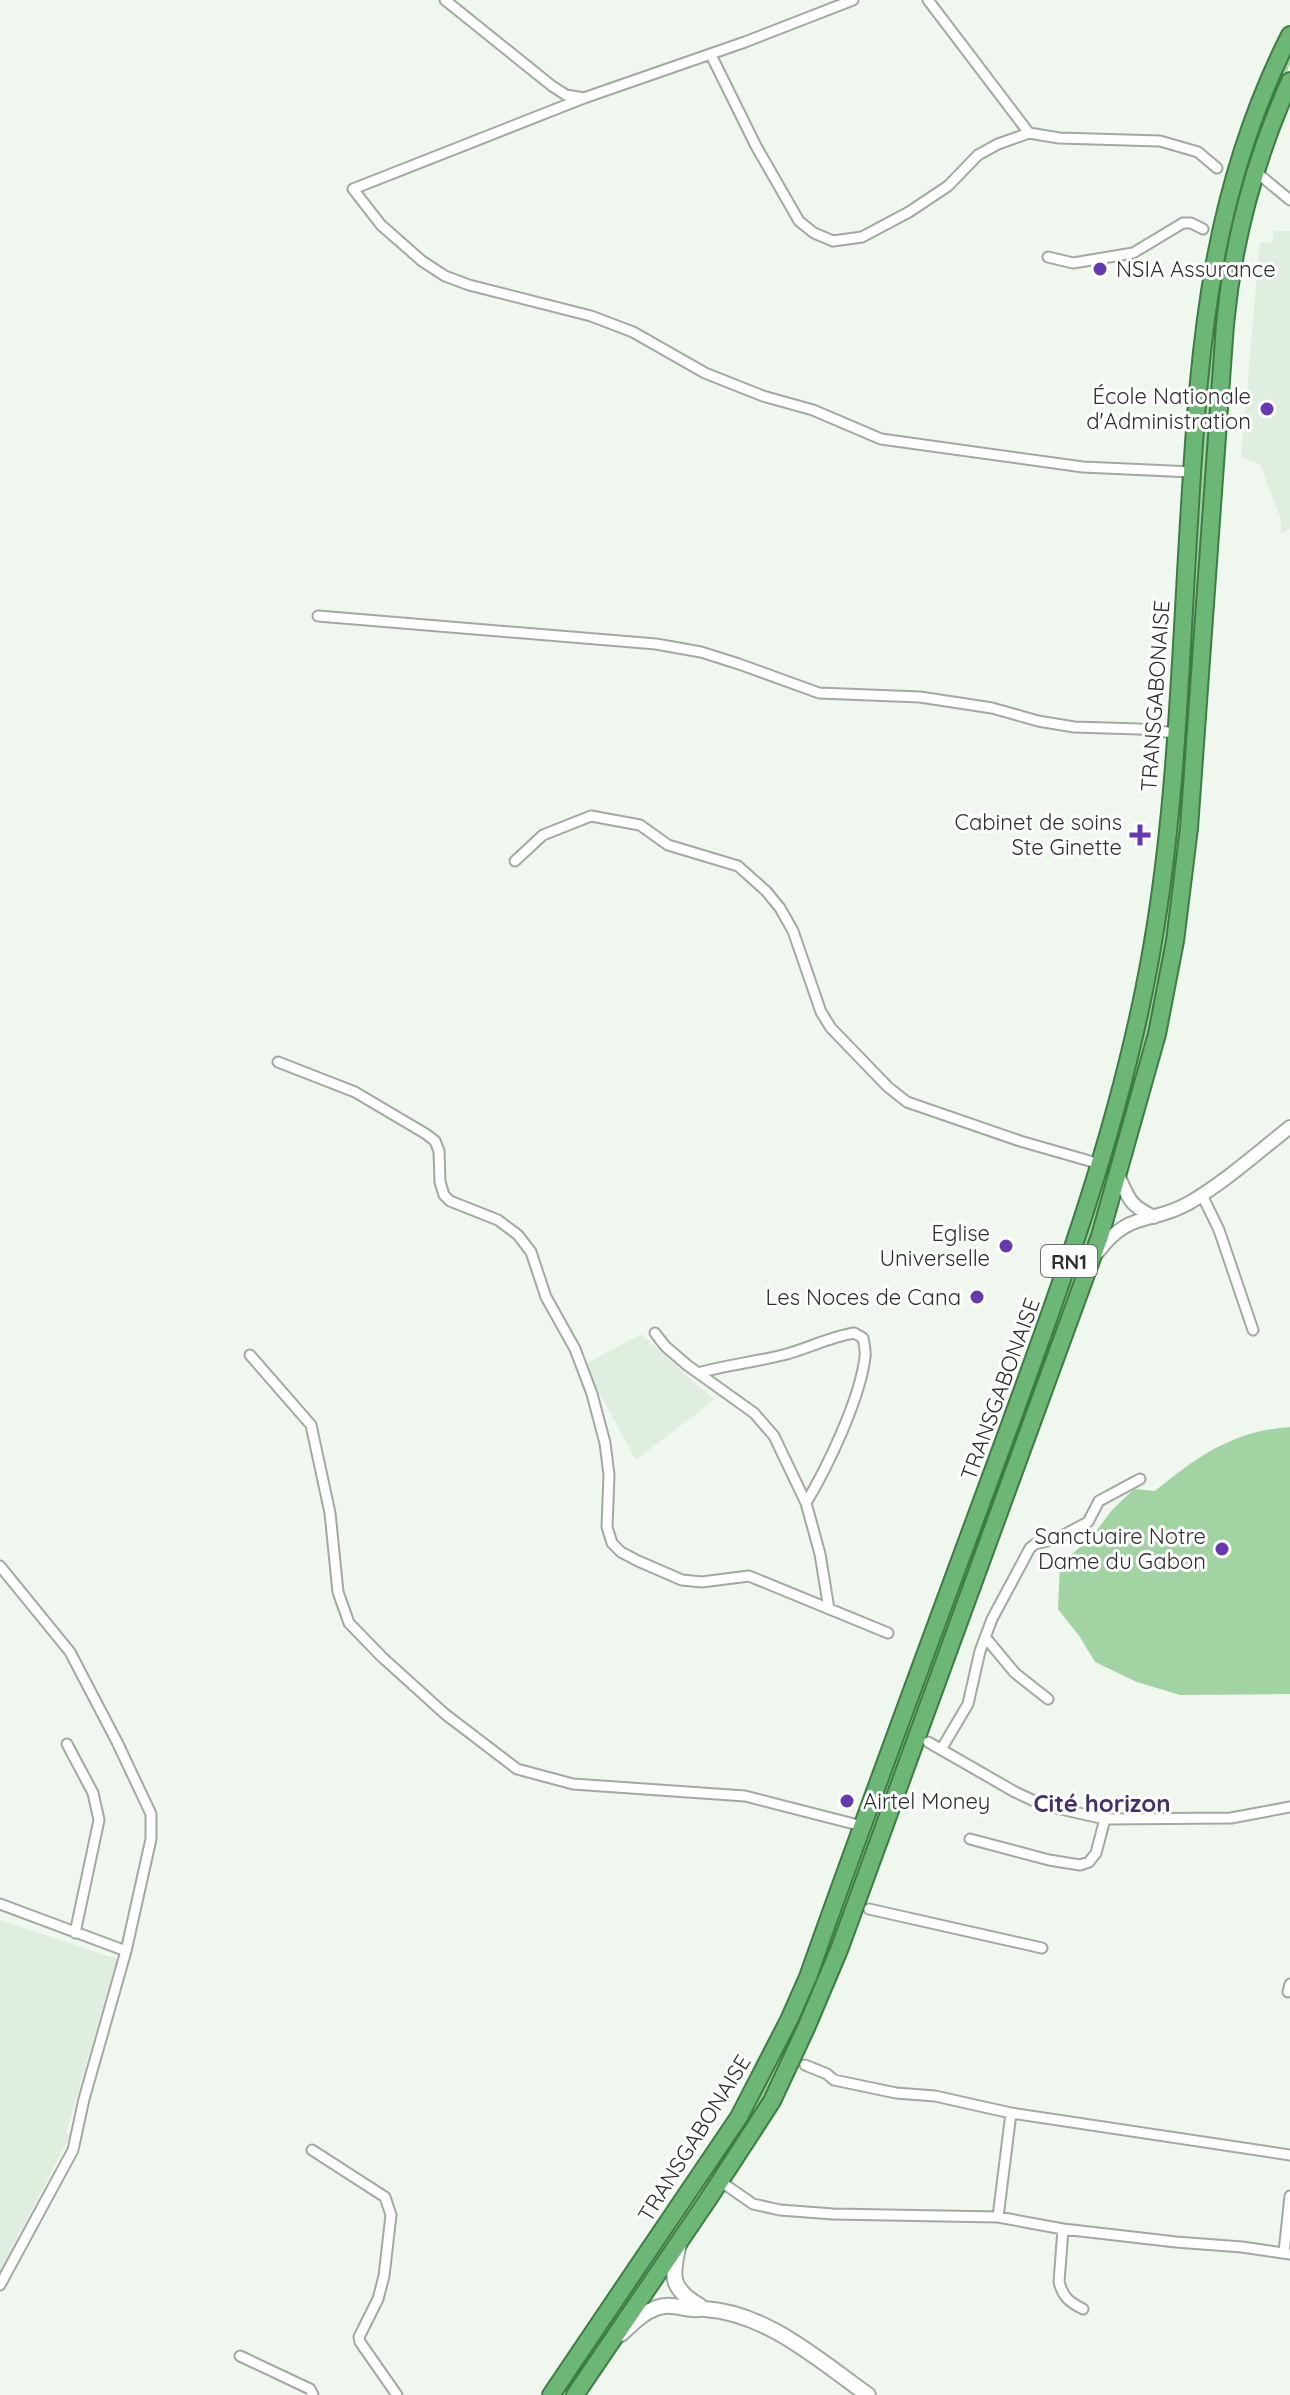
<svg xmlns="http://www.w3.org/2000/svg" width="1290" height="2395" viewBox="0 0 1290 2395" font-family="Quicksand,sans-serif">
<rect width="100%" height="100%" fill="#eff7ef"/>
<!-- built -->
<path fill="#e0eee0" d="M1274 231H1290V529L1281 533V520L1260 464 1241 457 1260 242 1272 243Z
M641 1334 714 1400 636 1460 584 1365Z
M0 1920 117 1959 66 2133 71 2134 0 2271Z"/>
<!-- green -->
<path fill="#a1d3a3" d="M1290 51V64L1277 94 1246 181 1178 867 1162 976 1146 1050 1101 1211 819 1982 767 2093 750 2124 567 2395H560L745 2120 795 2024 1077 1262 1120 1125 1140 1048 1163 932 1177 826 1206 396 1215 305 1232 211 1260 119Z
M1290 1427V1694L1180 1695 1137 1682 1095 1662 1080 1637 1058 1609 1060 1564 1091 1538 1112 1510 1134 1489 1155 1491C1198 1456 1233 1431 1290 1427Z"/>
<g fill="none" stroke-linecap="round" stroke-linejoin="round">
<defs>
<path id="minor" d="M445 0 552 86 566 95 584 98 745 42 853 0
M928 0 1029 133
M711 55 756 146 799 221 814 233 833 241 862 237 909 212 948 186 978 155 998 144 1029 133 1059 138 1160 141 1198 152 1217 168
M584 98 353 189 381 225 422 261 445 276 469 285 591 316 633 332 705 373 763 396 813 410 881 439 1083 467 1192 472
M1256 172 1290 200
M1048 257 1073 263 1133 253 1183 223H1191L1203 229
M318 616 656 644 701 652 739 664 819 693 920 697 992 708 1038 721 1074 727 1139 729 1176 733
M515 861 543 835 591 816 640 825 668 845 738 866 766 891 780 908 793 931 821 1012 831 1028 888 1087 907 1102 1020 1141 1100 1164
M278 1062 355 1092 426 1134 435 1141 439 1151 440 1182 444 1195 450 1201 498 1220 518 1235 531 1252 546 1297 575 1349 592 1394 605 1443 609 1475 607 1527 612 1543 621 1552 638 1561 682 1580 702 1582 749 1576 888 1633
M1202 1195 1219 1230 1253 1330
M655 1333 665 1346 687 1365 754 1413 774 1436 806 1503
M250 1355 311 1425 330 1513 338 1592 349 1623 382 1657 445 1714 517 1769 573 1784 745 1796 862 1826
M698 1373C726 1365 755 1362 783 1355 807 1349 829 1337 854 1333L863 1338C864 1344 866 1351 865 1357 860 1399 828 1466 806 1503L820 1554 829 1609
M0 1566 70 1652 117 1742 151 1814V1839L126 1951 84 2099 73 2150 0 2285
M985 1637 1015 1673 1048 1699
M928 1742 1015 1792 1043 1805 1105 1819 1231 1818 1290 1807
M67 1744 93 1793 99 1820 75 1933
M942 1748 968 1704 980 1651 992 1619 1030 1548 1035 1544 1056 1539 1088 1522 1099 1501 1140 1479
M970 1839 1049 1860 1080 1865 1089 1862 1096 1853 1105 1819
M0 1904 126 1951
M869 1909 1042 1948
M1288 1992 1290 1984
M805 2065 827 2074 834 2080 896 2093 935 2096 1011 2113 1290 2155
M312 2150 385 2197 391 2215 384 2276 378 2299 359 2337 360 2342 397 2395
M720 2181 753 2204 780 2210 833 2214 998 2217 1063 2229 1176 2242 1242 2247 1290 2254
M998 2217 1011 2113
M1063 2229 1059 2282C1063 2297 1069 2302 1083 2309
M1284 2252 1290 2196
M240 2356 310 2389 313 2395"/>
<path id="tertiary" d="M1118 1175C1129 1199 1129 1205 1154 1217
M1098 1252C1129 1210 1150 1225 1189 1203 1225 1182 1257 1153 1290 1127"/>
<path id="secondary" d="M679 2244C671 2276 670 2289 700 2306
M621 2334C632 2324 642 2313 656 2308 670 2303 679 2308 693 2309 702 2310 695 2308 705 2309 767 2313 820 2361 868 2395"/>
<path id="trunk" d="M551 2395 739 2117 789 2020 808 1977C869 1805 933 1634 996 1463 1055 1302 1116 1140 1148 970 1177 818 1180 661 1190 506 1200 337 1212 189 1290 35
M575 2395 709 2198 772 2101 806 2028 839 1950 1100 1236 1157 1034 1175 941 1189 828 1225 324C1233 240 1256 157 1290 81"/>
</defs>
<!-- minor casing -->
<use href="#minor" stroke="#a1a9a1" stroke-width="13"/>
<!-- tertiary casing -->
<use href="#tertiary" stroke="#a1a9a1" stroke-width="16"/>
<!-- secondary casing -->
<use href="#secondary" stroke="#a1a9a1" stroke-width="18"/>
<!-- trunk casing -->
<use href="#trunk" stroke="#3e7c45" stroke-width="20"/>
<!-- minor -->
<use href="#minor" stroke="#fff" stroke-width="9"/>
<!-- tertiary -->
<use href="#tertiary" stroke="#fff" stroke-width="12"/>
<!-- secondary -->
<use href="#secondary" stroke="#fff" stroke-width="14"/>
<!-- trunk -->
<use href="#trunk" stroke="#6cb776" stroke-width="16"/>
</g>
<!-- markers -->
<g fill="#6639b0" stroke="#fff" stroke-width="3">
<circle cx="1100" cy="269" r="8"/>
<circle cx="1267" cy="409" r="8"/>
<path d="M1136 823h8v8h8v8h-8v8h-8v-8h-8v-8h8z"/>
<circle cx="1006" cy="1246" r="8"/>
<circle cx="977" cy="1297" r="8"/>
<circle cx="1222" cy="1549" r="8"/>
<circle cx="847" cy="1801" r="8"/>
</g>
<g text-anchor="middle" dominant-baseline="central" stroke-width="6" stroke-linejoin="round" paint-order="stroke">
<!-- shield labels -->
<rect fill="#fff" stroke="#6b6d6b" stroke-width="2" x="1041" y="1245" width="56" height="32" rx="6"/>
<g font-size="20" font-weight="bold" fill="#2c2f2c">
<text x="1069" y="1261">RN1</text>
</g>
<!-- poi labels -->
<g font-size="22" fill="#2c2f2c" stroke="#fff" text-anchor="end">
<text x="1116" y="269" text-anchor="start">NSIA Assurance</text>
<text x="1251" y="396">École Nationale<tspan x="1251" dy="25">d'Administration</tspan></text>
<text x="1122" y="822">Cabinet de soins<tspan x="1122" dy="25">Ste Ginette</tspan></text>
<text x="990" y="1233">Eglise<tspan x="990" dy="25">Universelle</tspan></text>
<text x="961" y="1297">Les Noces de Cana</text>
<text x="1206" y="1536">Sanctuaire Notre<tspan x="1206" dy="25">Dame du Gabon</tspan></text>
<text x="863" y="1801" text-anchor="start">Airtel Money</text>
</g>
<!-- street labels -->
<g font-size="22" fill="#2c2f2c" stroke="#fff">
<text transform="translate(1155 696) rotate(-86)">TRANSGABONAISE</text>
<text transform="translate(1000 1389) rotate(-70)">TRANSGABONAISE</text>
<text transform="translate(694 2138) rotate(-58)">TRANSGABONAISE</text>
</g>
<!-- neighbourhood labels -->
<g font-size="24" font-weight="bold" fill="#43306b" stroke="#fff">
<text x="1102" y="1803">Cité horizon</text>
</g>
</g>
</svg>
